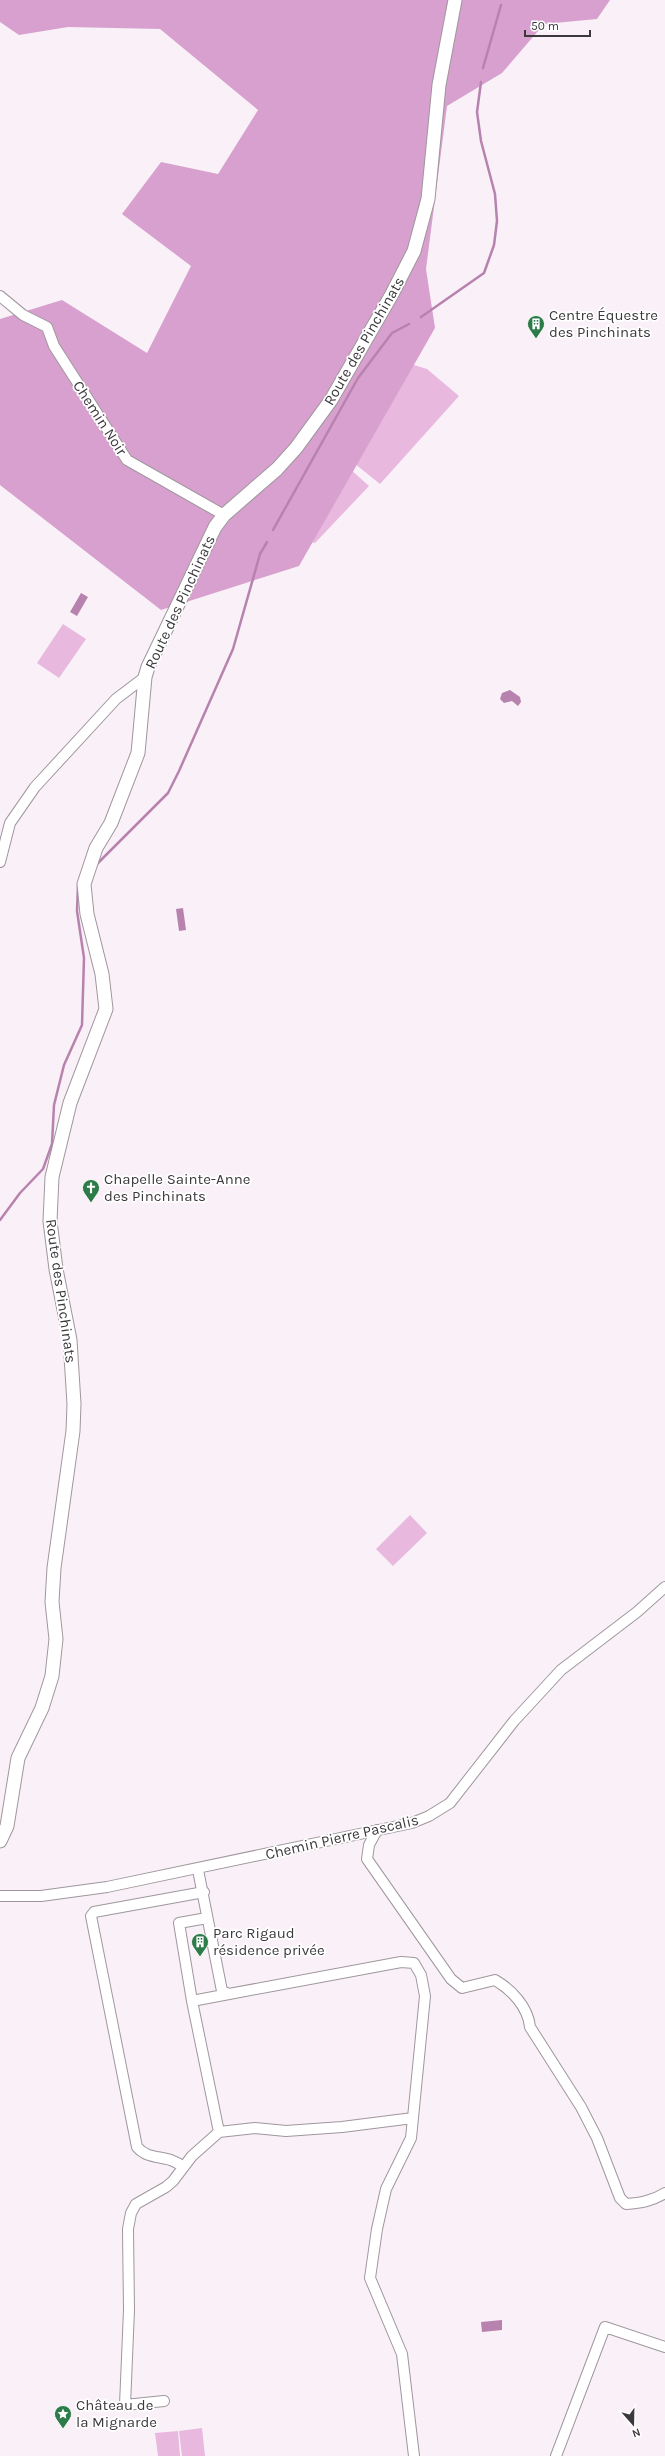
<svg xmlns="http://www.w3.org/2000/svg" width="665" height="2456" viewBox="0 0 665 2456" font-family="Karla,sans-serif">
<rect width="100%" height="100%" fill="#f9f1f7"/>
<!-- green -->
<path fill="#e8b8df" d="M404 362 427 369 459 396 380 484 344 455Z
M341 461 369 486 315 543 304 540Z
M63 624 86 639 59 678 37 663Z
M410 1515 427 1533 393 1566 376 1549Z
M202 2428 205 2456H182L179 2431Z
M178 2431 180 2456H158L155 2433Z"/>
<!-- forest -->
<path fill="#d8a0ce" d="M0 0H610L597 19 544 24 502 73 447 106 426 269 435 328 299 566 161 610 0 485V319L62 300 147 353 191 266 122 214 161 162 218 174 258 110 160 29 68 27 19 35 0 22Z"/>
<!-- water -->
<path fill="#b882af" d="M81 593 88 597 77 616 70 612Z
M510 690 520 697 521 702 518 706 512 701 504 703 500 699 502 693Z
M183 908 186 930 179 931 176 909Z
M502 2320V2330L482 2332 481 2322Z"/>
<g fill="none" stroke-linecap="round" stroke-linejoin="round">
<!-- stream -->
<path stroke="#b882af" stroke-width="2.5" d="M483 68 501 5
M421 317 484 273 494 245 497 221 495 194 481 141 477 112 481 82
M273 530 358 378 392 333 409 324
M96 865 168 793 179 771 233 649 260 554 267 542
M0 1220 20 1193 43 1169 52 1144 54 1105 64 1065 82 1025 84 958 77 911 78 885"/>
<defs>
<path id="minor" d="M0 296 23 315 47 327 54 346 127 460 224 515
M0 862 10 823 35 787 116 699 145 677
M377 1830 369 1845 367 1859 451 1979 462 1988 495 1980C512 1990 528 2007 530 2027L581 2107 597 2138 620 2198 626 2204C641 2203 652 2201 665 2193
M198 1870 222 1991 229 1994 401 1962 414 1963 421 1975 425 1996 411 2138 386 2189 377 2229 370 2278 402 2354 414 2456
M0 1896H41L107 1887 412 1823 429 1816 450 1803 514 1721 561 1670 637 1612 665 1587
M207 1918 179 1923 192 2001 219 2132 255 2128 286 2131 342 2127 413 2118
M192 2001 229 1994
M183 2167C167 2153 150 2162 137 2147L91 1916 94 1912 204 1892
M164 2401 125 2405 129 2310 128 2229 131 2213 136 2204 166 2187 173 2181 192 2156 219 2132
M556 2456 605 2327 665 2347"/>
<path id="tertiary" d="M0 1841 7 1826 18 1758 42 1708 52 1676 56 1639 52 1602 54 1568 73 1431 74 1404 70 1340 56 1269 50 1221 52 1177 70 1103 106 1009 102 974 87 914 84 884 96 848 111 823 138 753 145 677 148 667 215 527 224 515 277 469 296 448 331 400 392 294 414 251 428 199 439 85 455 0"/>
</defs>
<!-- minor casing -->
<use href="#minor" stroke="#9f979d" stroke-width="12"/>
<!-- tertiary casing -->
<use href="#tertiary" stroke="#9f979d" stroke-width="15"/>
<!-- minor -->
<use href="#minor" stroke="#fff" stroke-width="10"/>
<!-- tertiary -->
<use href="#tertiary" stroke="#fff" stroke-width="13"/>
</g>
<!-- icons -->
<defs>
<symbol id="building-pin" viewBox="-11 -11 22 30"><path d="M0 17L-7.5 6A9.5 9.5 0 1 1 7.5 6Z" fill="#2e7b4a" stroke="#fff"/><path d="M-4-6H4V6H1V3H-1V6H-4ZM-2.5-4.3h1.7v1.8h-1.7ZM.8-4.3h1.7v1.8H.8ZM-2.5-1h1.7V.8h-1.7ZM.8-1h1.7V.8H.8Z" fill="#fff"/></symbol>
<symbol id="church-pin" viewBox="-11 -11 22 30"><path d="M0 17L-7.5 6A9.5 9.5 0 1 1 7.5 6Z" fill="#2e7b4a" stroke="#fff"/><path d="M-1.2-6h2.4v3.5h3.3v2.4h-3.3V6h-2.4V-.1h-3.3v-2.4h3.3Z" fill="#fff"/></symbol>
<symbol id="sight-pin" viewBox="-11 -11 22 30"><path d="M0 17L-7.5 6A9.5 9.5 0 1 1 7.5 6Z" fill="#2e7b4a" stroke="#fff"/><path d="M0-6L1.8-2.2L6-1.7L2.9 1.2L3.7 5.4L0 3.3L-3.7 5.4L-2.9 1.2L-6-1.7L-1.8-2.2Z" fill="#fff"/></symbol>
</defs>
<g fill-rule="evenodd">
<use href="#building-pin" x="526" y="314" width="20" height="27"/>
<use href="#church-pin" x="81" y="1178" width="20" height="27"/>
<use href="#building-pin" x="190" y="1932" width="20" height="27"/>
<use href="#sight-pin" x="53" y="2404" width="20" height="27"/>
</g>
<g text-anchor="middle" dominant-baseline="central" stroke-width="3.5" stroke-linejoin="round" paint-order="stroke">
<!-- poi labels -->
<g font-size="15" fill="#3c393c" stroke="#fff" text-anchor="start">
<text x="549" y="315">Centre Équestre<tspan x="549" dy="17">des Pinchinats</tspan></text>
<text x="104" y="1179">Chapelle Sainte-Anne<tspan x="104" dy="17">des Pinchinats</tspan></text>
<text x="213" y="1933">Parc Rigaud<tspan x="213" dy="17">résidence privée</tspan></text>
<text x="76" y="2405">Château de<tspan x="76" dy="17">la Mignarde</tspan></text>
</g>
<!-- street labels -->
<g font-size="15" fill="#3c393c" stroke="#fff">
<text transform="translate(364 341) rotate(-60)">Route des Pinchinats</text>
<text transform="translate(100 418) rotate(57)">Chemin Noir</text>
<text transform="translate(180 602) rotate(-65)">Route des Pinchinats</text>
<text transform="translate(61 1291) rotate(82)">Route des Pinchinats</text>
<text transform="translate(342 1837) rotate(-13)">Chemin Pierre Pascalis</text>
</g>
</g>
<!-- north arrow -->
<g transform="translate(633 2424) rotate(160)" stroke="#ffffff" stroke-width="3" paint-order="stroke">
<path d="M0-3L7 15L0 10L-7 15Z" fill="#3c393c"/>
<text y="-6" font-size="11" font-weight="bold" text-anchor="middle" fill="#3c393c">N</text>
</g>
<!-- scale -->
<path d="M525 30v6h65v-6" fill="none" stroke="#3c393c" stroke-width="2"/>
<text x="531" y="30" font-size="12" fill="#3c393c" stroke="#ffffff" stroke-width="3" paint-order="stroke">50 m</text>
</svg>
